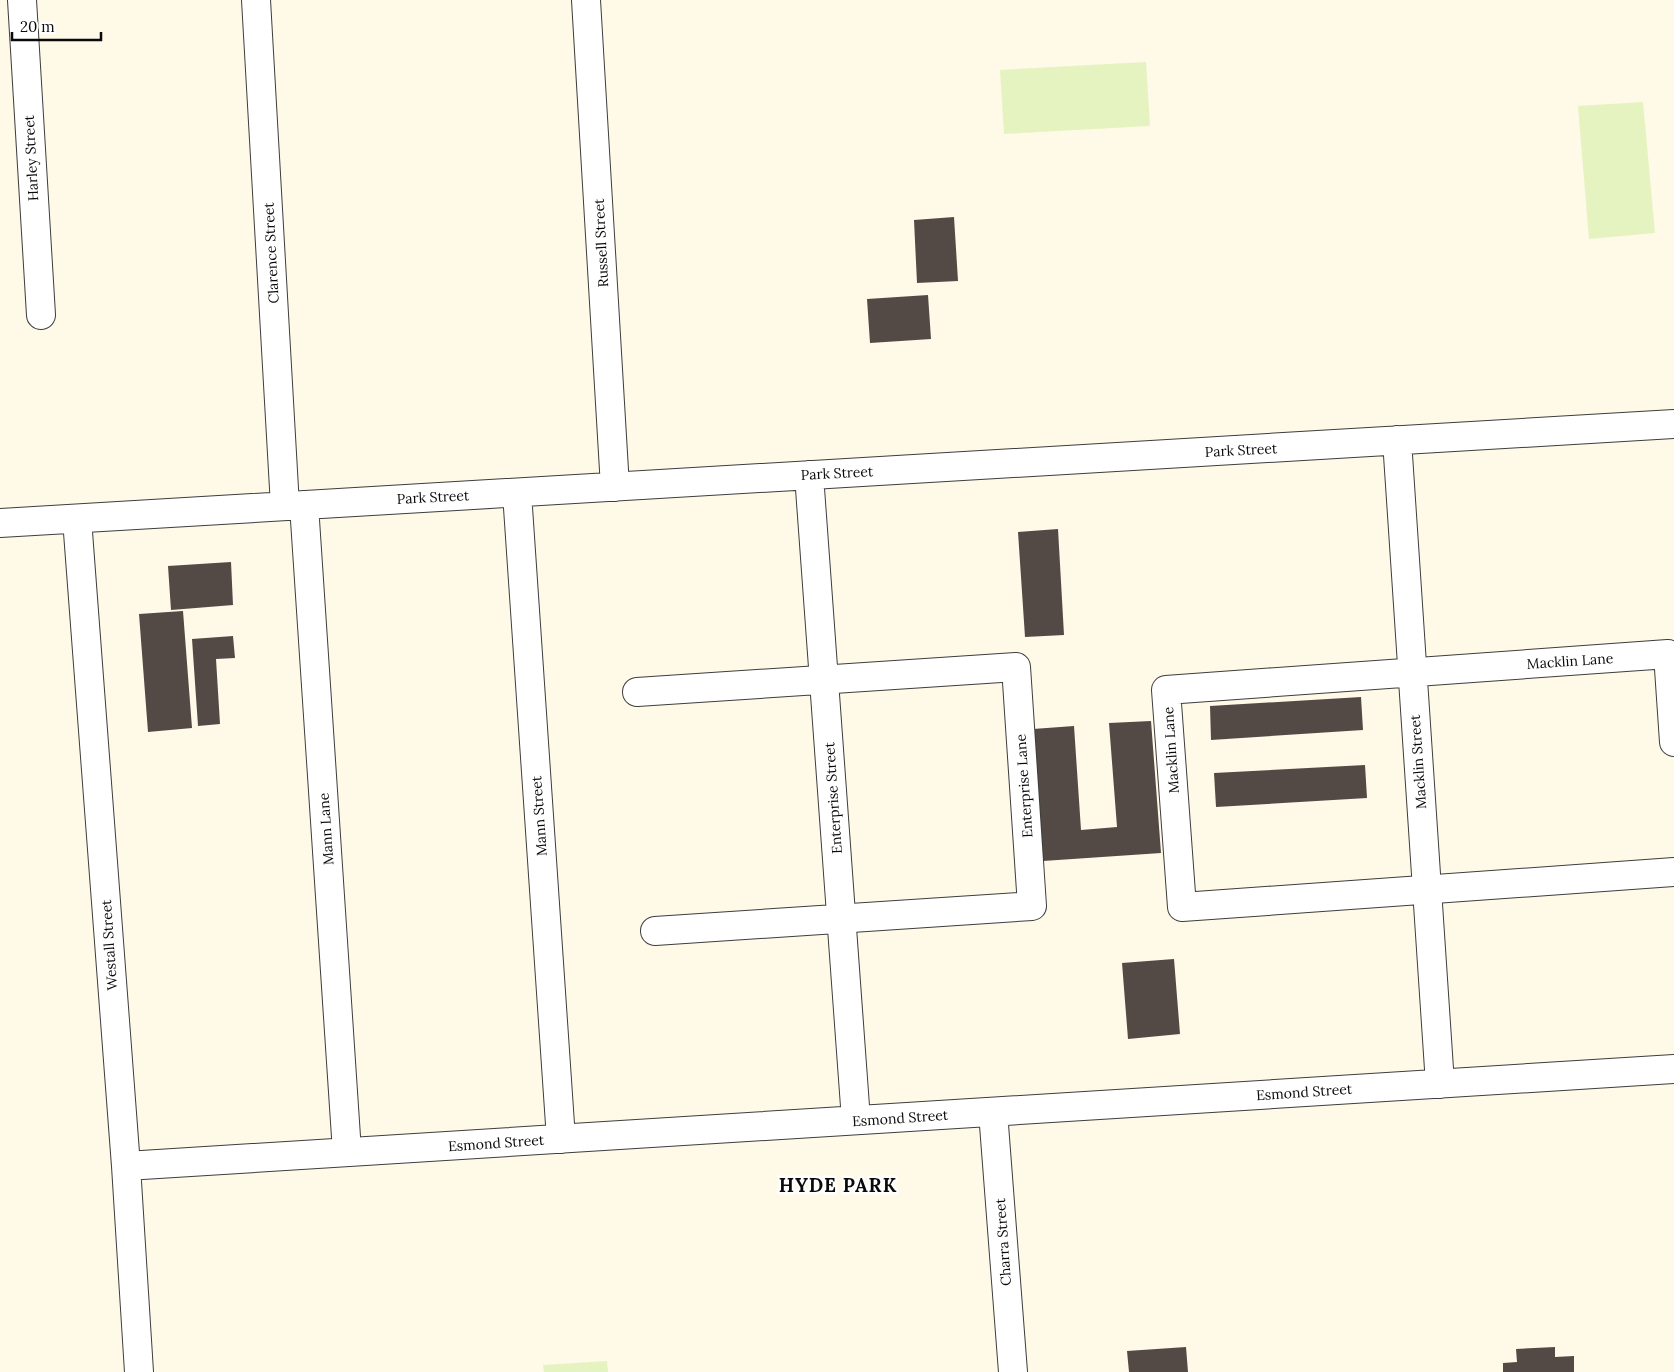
<svg xmlns="http://www.w3.org/2000/svg" width="1674" height="1372" viewBox="0 0 1674 1372" font-family="Lora,serif">
<rect width="100%" height="100%" fill="#fff9e7"/>
<!-- pitch -->
<path fill="#e5f3c0" d="M1146 62 1150 126 1004 134 1000 70Z
M1643 102 1655 233 1589 239 1578 106Z
M607 1361 608 1372H544L543 1365Z"/>
<!-- building -->
<path fill="#544a45" d="M954 217 958 281 917 283 914 220Z
M928 295 931 339 870 343 867 299Z
M1058 529 1064 635 1025 637 1018 532Z
M231 562 233 605 171 610 168 566Z
M183 611 192 728 148 732 139 614Z
M233 636 235 658 216 659 220 724 198 726 192 639Z
M1361 697 1363 730 1211 740 1210 706Z
M1151 721 1161 853 1043 861 1033 729 1074 726 1081 830 1117 827 1109 723Z
M1365 765 1367 798 1216 807 1214 773Z
M1174 959 1180 1034 1128 1039 1122 963Z
M1186 1347 1188 1372H1129L1127 1351Z
M1555 1347V1357L1574 1356V1372H1503V1363L1517 1362 1516 1349Z"/>
<g fill="none" stroke-linecap="round" stroke-linejoin="round">
<defs>
<path id="minor" d="M22 0 41 315
M256 0 285 506
M586 0 615 487
M1397 440 1440 1084
M809 475 856 1120
M517 493 561 1139
M304 505 347 1152
M77 519 126 1166 139 1372
M0 523 1674 424
M637 692 1016 667 1032 906 655 931
M1674 742 1668 654 1166 690 1182 907 1674 872
M993 1112 1013 1372
M126 1166 1674 1069"/>
</defs>
<!-- minor casing -->
<use href="#minor" stroke="#3d3d3d" stroke-width="30"/>
<!-- minor -->
<use href="#minor" stroke="#fff" stroke-width="28"/>
</g>
<g text-anchor="middle" dominant-baseline="central" stroke-width="5" stroke-linejoin="round" paint-order="stroke">
<!-- street labels -->
<g font-size="14" fill="#0a0a0a" stroke="#fff">
<text transform="translate(31 158) rotate(-93)">Harley Street</text>
<text transform="translate(601 243) rotate(-93)">Russell Street</text>
<text transform="translate(271 253) rotate(-93)">Clarence Street</text>
<text transform="translate(1241 450) rotate(-3)">Park Street</text>
<text transform="translate(837 473) rotate(-3)">Park Street</text>
<text transform="translate(433 497) rotate(-3)">Park Street</text>
<text transform="translate(1570 661) rotate(-4)">Macklin Lane</text>
<text transform="translate(1171 750) rotate(-94)">Macklin Lane</text>
<text transform="translate(1418 762) rotate(-94)">Macklin Street</text>
<text transform="translate(1024 786) rotate(-94)">Enterprise Lane</text>
<text transform="translate(833 798) rotate(-94)">Enterprise Street</text>
<text transform="translate(539 816) rotate(-94)">Mann Street</text>
<text transform="translate(326 829) rotate(-94)">Mann Lane</text>
<text transform="translate(109 945) rotate(-94)">Westall Street</text>
<text transform="translate(1304 1092) rotate(-4)">Esmond Street</text>
<text transform="translate(900 1118) rotate(-4)">Esmond Street</text>
<text transform="translate(496 1143) rotate(-4)">Esmond Street</text>
<text transform="translate(1003 1242) rotate(-94)">Charra Street</text>
</g>
<!-- district labels -->
<g font-size="19" font-weight="bold" letter-spacing="1" fill="#0a0a0a" stroke="#fff">
<text x="838" y="1185">HYDE PARK</text>
</g>
</g>
<!-- scale -->
<path d="M12 32v8h89v-8" fill="none" stroke="#0a0a0a" stroke-width="2.5"/>
<text x="20" y="32" font-size="15" fill="#0a0a0a" stroke="#ffffff" stroke-width="4" paint-order="stroke">20 m</text>
</svg>
